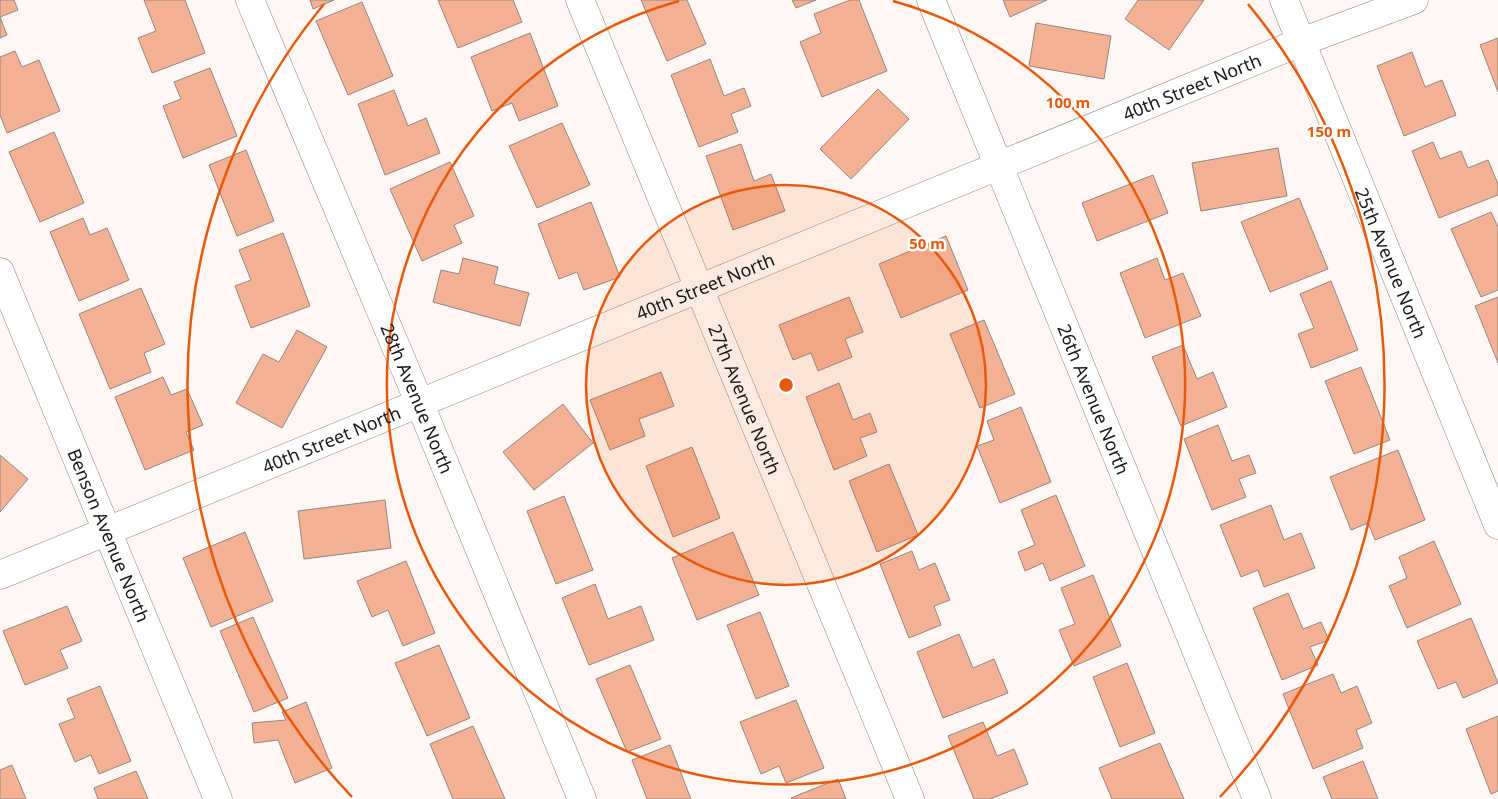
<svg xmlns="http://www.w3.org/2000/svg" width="1498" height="799" viewBox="0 0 1498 799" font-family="'Noto Sans',sans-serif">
<rect width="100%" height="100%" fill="#fff7f3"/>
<!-- building -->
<path fill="#f5b194" stroke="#8f8683" d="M0 0H14L18 10 0 17Z
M144 0H185L205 53 152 73 138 38 156 31Z
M310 0H334L313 9Z
M438 0H513L522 22 458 48Z
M641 0H687L706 44 667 61Z
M792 0H816L796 8Z
M850 0H859L887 71 822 97 800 42 821 33 814 14Z
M1003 0H1047L1010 17Z
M1138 0H1204L1169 50 1125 19Z
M362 2 393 76 348 95 316 21Z
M0 17 7 35 0 38Z
M1036 23 1111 36 1104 79 1029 66Z
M530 33 558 106 519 121 512 103 492 111 471 57Z
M1498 38V92L1480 45Z
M15 51 22 67 39 60 60 111 7 133 0 115V57Z
M1412 52 1425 87 1442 80 1456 115 1404 136 1377 66Z
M710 59 724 96 744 88 751 106 731 114 738 132 699 147 671 75Z
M210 68 237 136 183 158 163 106 181 99 174 82Z
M878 89 909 119 851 179 820 149Z
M394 90 408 126 426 118 440 153 385 175 358 104Z
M562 123 590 185 537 208 509 146Z
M54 132 84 203 40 222 9 152Z
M1433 142 1440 159 1461 151 1468 168 1488 160 1498 184V195L1439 218 1412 151Z
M741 144 754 181 771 174 785 211 733 230 706 156Z
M1278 148 1287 196 1201 211 1192 163Z
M246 150 274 221 237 236 209 165Z
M450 162 474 216 454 225 462 243 422 261 390 189Z
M1153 175 1168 213 1097 241 1082 203Z
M1299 198 1328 269 1270 292 1241 222Z
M591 202 620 277 584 290 577 272 559 279 538 224Z
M1491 212 1498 227V290L1481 297 1451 229Z
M83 218 90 235 107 228 129 280 79 301 50 232Z
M283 233 310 306 251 328 235 286 251 280 239 250Z
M946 236 968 290 901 318 879 264Z
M463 258 498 267 494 284 529 293 520 326 433 302 441 270 459 274Z
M1157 258 1165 280 1183 273 1201 316 1145 338 1120 273Z
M1331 281 1358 350 1311 368 1298 334 1314 328 1300 294Z
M141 288 165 344 144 353 151 372 110 389 79 314Z
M849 297 863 332 845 339 852 357 818 371 811 353 793 360 779 325Z
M1498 297V363L1475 306Z
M984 320 1015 394 980 408 950 334Z
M297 330 327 347 282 428 236 403 263 354 279 362Z
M1183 345 1197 379 1213 372 1227 407 1181 426 1152 357Z
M1361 367 1390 440 1354 454 1325 381Z
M661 372 674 406 639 419 645 436 610 450 590 400Z
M163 377 171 395 187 389 203 425 186 432 194 450 145 470 115 397Z
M839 383 853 420 870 413 877 432 860 438 867 456 834 470 806 397Z
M563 404 593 443 534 490 503 452Z
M1021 407 1051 482 1000 503 977 446 994 440 987 421Z
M1218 425 1232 461 1249 455 1256 473 1239 479 1246 497 1212 510 1184 439Z
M692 447 720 518 673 537 646 466Z
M1398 450 1425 520 1375 540 1368 523 1351 530 1330 477Z
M0 455 28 479 0 512Z
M889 464 918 535 877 552 849 481Z
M1056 495 1085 566 1050 581 1043 563 1025 571 1018 552 1035 545 1021 510Z
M564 496 593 570 556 584 527 511Z
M385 500 391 548 304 559 298 511Z
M1271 505 1284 540 1301 533 1315 568 1264 587 1258 570 1241 577 1220 525Z
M245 532 273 601 211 627 183 558Z
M733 532 759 595 697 620 672 558Z
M1434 541 1461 604 1407 628 1389 586 1407 578 1399 557Z
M912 551 919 570 935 563 950 600 934 606 941 625 909 638 880 564Z
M406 561 435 633 403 646 388 610 372 617 357 581Z
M1093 575 1121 646 1074 666 1059 630 1075 624 1061 588Z
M595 584 608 619 641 606 654 640 589 665 562 598Z
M1288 593 1303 629 1321 622 1329 640 1310 647 1318 665 1282 680 1253 608Z
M67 606 82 641 60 650 68 668 25 685 3 631Z
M760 612 789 686 756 699 727 625Z
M253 617 288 698 254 712 220 631Z
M1471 618 1498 683 1463 698 1456 682 1438 689 1417 641Z
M959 634 973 668 994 659 1008 693 943 718 917 652Z
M439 645 470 718 427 736 395 663Z
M1127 663 1155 733 1120 747 1093 677Z
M630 665 661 739 627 752 596 679Z
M1333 674 1341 693 1357 686 1372 723 1356 730 1363 748 1313 769 1283 694Z
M100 686 131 761 99 774 91 755 75 762 59 724 75 718 67 699Z
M796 700 824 768 786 783 779 766 761 774 740 722Z
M306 702 332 768 295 783 278 740 254 743 252 723 286 720 282 712Z
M1498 716V791L1491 794 1466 729Z
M983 722 997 756 1014 749 1028 784 990 799H974L948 736Z
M473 726 505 799H453L430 744Z
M1160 743 1184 799H1112L1099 768Z
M670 745 691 799H647L632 760Z
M1363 761 1378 799H1332L1323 777Z
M12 765 26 799H0V770Z
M136 771 148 799H98L94 788Z
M838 779 846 799H792L791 798Z"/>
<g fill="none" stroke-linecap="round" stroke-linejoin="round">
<defs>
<g id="street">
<path id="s1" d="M250 0 420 404 582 799"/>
<path id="s2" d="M580 0 910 799"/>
<path id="s3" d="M931 0 1257 799"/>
<path id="s4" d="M1284 0 1498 525"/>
<path id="s5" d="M0 272 218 799"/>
<path id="s6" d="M0 575 1301 42 1414 0"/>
</g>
</defs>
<!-- street casing -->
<use href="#street" stroke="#8a827e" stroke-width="29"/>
<!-- street -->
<use href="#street" stroke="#fff" stroke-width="28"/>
</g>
<!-- distance rings -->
<circle cx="786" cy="385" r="200" fill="#e8590c" fill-opacity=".12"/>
<g fill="none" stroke="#e8590c" stroke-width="2.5">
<circle cx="786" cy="385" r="200"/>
<path d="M893 1A399 399 0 1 1 679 1"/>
<path d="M352 797A599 599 0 0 1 324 4M1248 4A599 599 0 0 1 1220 797"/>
</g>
<g text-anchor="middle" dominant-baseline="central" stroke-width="5" stroke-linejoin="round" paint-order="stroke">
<!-- street labels -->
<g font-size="18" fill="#1a1715" stroke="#fff">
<text stroke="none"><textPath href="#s6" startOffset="1288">40th Street North</textPath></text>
<text stroke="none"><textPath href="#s4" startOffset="284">25th Avenue North</textPath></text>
<text stroke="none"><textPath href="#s6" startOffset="762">40th Street North</textPath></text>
<text stroke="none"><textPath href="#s1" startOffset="432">28th Avenue North</textPath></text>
<text stroke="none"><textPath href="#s2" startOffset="432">27th Avenue North</textPath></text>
<text stroke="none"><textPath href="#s3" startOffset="431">26th Avenue North</textPath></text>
<text stroke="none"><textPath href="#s6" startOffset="358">40th Street North</textPath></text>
<text stroke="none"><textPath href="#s5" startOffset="285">Benson Avenue North</textPath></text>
</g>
</g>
<circle cx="786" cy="385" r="8" fill="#e8590c" stroke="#fff" stroke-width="2.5"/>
<g font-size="15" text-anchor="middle" font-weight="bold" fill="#e8590c" stroke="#fff" stroke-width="5" stroke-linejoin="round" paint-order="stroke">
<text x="1068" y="108">100 m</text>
<text x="1329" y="137">150 m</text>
<text x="927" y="249">50 m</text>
</g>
</svg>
